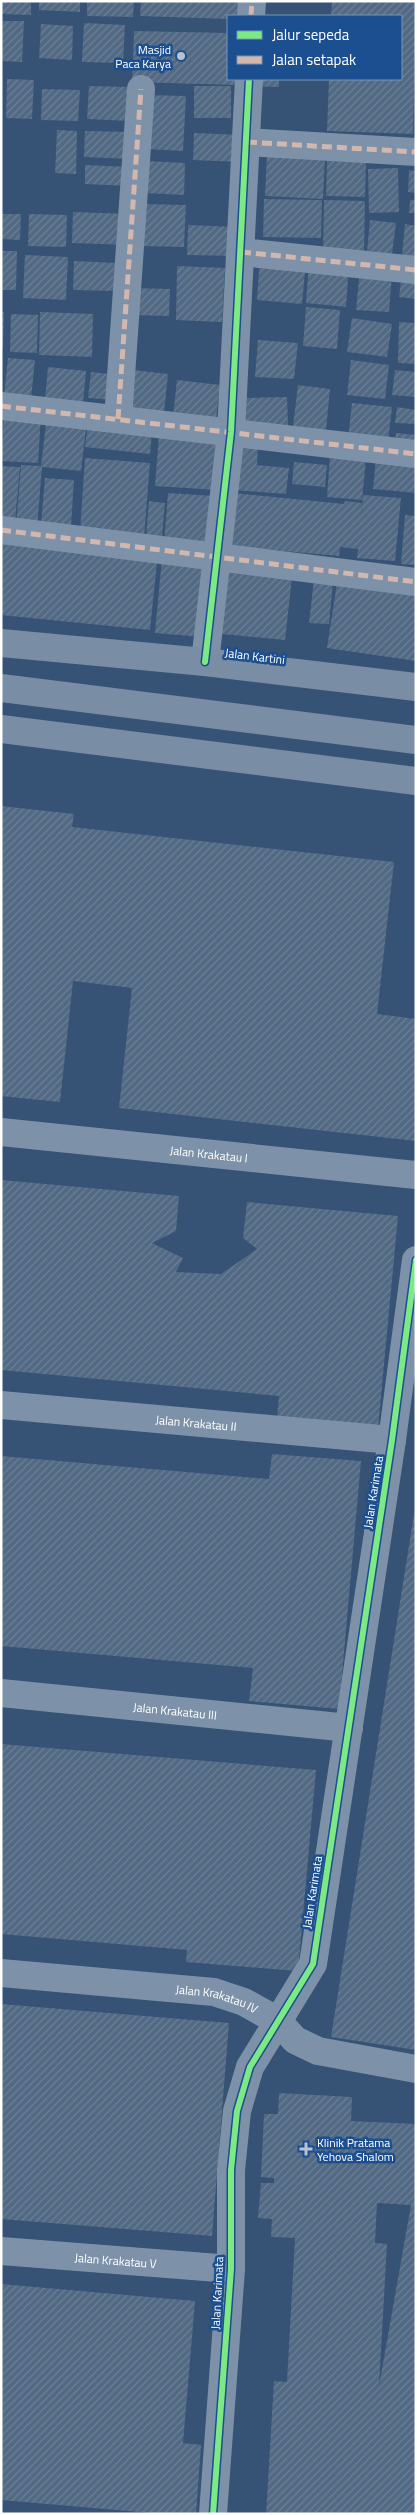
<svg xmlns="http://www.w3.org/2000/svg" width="417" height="2515" viewBox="0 0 417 2515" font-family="'Titillium Web',sans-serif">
<defs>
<pattern id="building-hatch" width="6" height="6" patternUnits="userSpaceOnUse" patternTransform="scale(1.25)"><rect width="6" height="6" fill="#526984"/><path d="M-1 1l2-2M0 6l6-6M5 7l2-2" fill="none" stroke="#6c8096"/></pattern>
</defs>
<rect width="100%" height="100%" fill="#365274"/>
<!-- building -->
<path fill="url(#building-hatch)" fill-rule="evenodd" d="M1 1H31V15L1 14Z
M39 1H80V12L39 10Z
M87 1H134L133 17 87 16Z
M141 1H249V16H228V19L140 16Z
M332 1H416L413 134 327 131 329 79H401V16H331Z
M1 21H24L22 62 1 61Z
M84 23 125 25 123 63 82 62Z
M41 24 73 26 72 60 39 58Z
M134 31 228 33V79H238L237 85 132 82Z
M7 79 34 80 32 119 6 118Z
M251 79H279V87L250 86Z
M89 86 131 87 129 121 87 119Z
M194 86H231V118H194Z
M42 89 80 90 78 121 41 120Z
M147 95 186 96 183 151 145 149Z
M57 130 77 131 76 174 55 173Z
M85 131 133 132 132 159 84 157Z
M194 133 242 135 241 162 193 160Z
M267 155 325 158 323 199 265 196Z
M327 160 366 161 365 197 326 196Z
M145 161 185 163 184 195 144 193Z
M85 165 129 167 128 186 85 184Z
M398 168 399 212 369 213 368 169Z
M409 170 416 171V193L408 192Z
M264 199 322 200 321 238 263 237Z
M324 200 365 201 364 255 323 254Z
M410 200H416V213H409Z
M144 204 186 205 184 247 143 246Z
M73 212 130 214 129 245 72 243Z
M1 214H21L20 240 1 239Z
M29 214 67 215 66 247 28 246Z
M370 220 396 223 392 254 367 251Z
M405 224 416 226V267L401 265Z
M188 225 237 227 236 256 187 255Z
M1 251H17L16 290H1Z
M25 255 68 257 66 300 23 298Z
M260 257 306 261 302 304 257 300Z
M74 261 117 263 116 291 73 290Z
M309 262 349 265 346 307 306 303Z
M177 266 225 268 222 322 176 320Z
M360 270 392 273 389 312 356 310Z
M402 273 416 275V299L399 297Z
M130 288 170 289 169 316 129 315Z
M306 307 340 310 337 349 303 346Z
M1 312H4L3 349H1Z
M40 312 93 314 92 357 39 355Z
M11 314 38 315 37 353 10 352Z
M352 318 392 324 387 357 347 352Z
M399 322 416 323V364L398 363Z
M258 340 298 343 294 379 255 377Z
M8 358 35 360 31 399 4 396Z
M351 360 389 365 385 399 347 395Z
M48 367 86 371 83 403 45 399Z
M133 370 168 374 164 413 129 409Z
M395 370 416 372V397L392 395Z
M91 372 118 375 116 400 88 398Z
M177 380 220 385 216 420 173 416Z
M298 385 330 389 326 430 293 426Z
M287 397 288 425 245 426 244 398Z
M352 403 392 407 388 443 348 439Z
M397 407 416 410V424L395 423Z
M4 412 41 415 38 463 1 461Z
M88 423 152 430 150 454 85 447Z
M46 424 86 429 81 471 42 467 37 529 16 527 21 465 41 466Z
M396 433 416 435V447L395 445Z
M159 434 221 438 217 490 155 486Z
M239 444 258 445 257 465 289 468 286 494 235 490Z
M330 456 366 459 362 500 327 497Z
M85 458 150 463 144 538 80 533Z
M376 458 416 461V493L373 489Z
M294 462 327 465 325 487 292 484Z
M1 466 20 467 15 522 1 521Z
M45 478 74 480 71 526 41 524Z
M168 493 214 496 210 547 164 543Z
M234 493 344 504 345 501 362 503 361 521 363 495 401 498 395 561 357 558 358 549 340 547 339 556 229 546Z
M149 501 165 503 162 537 146 536Z
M405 515 416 516V565L401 564Z
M1 536 158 552 150 630 1 615Z
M162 558 211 563 203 637 155 633Z
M218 560 293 568 285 640 211 633Z
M338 576 416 587V661L327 648Z
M314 579 333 582 329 624 309 623Z
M1 806 74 814 72 827 394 862 377 1014 416 1019V1141L119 1108 132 988 73 981 60 1102 1 1096Z
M1 1180 179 1196 176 1231 152 1243 183 1258 176 1272 221 1274 257 1249 243 1238 247 1202 398 1216 378 1428 277 1419 279 1396 1 1370Z
M272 1454 361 1461 339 1709 249 1701 253 1668 1 1646V1456L269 1479Z
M415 1508H416V2050L331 2037Z
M1 1744 316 1770 298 1971 186 1962 187 1950 1 1934Z
M1 2004 229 2023 212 2236 1 2219Z
M279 2093 352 2097 351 2121 416 2124V2514H266L274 2381 287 2382 295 2238 271 2237 272 2219 258 2218 261 2183H274V2178L261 2177 264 2114H278ZM377 2203 411 2205 379 2386 387 2244 375 2243Z
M1 2284 195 2301 183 2443 201 2445 196 2514H163L1 2500Z"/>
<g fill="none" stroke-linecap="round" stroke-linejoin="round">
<!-- minor -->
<g stroke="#7d92a8" stroke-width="28">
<path d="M251 16 252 1"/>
<path d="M247 142 416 152"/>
<path d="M241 252 416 270"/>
<path d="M1 406 416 454"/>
<path d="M118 419 141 89"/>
<path d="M1 530 416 582"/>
<path d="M205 662 231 432 249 79"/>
<path id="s1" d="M1 1132 416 1175"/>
<path id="s2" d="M1 1405 392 1440"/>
<path id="s3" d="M1 1693 349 1728"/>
<path id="s4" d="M1 1973 214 1992 244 2002 278 2021 295 2040 318 2051 416 2069"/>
<path id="s5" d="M1 2251 231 2269"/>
<path d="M213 2514 231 2269V2170L237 2111 250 2067 313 1964 392 1440 416 1260"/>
</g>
<!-- secondary -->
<path stroke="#798da4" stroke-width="28" d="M1 643 205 662 416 687
M1 688 416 740
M1 729 416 781"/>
<!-- quiet -->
<path stroke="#d1b7ad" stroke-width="5" stroke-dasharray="10 5" stroke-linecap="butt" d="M251 16 252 1
M247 142 416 152
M241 252 416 270
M1 406 416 454
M118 419 141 89
M1 530 416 582"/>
<defs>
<path id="cycleway" d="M205 662 231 432 249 79
M213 2514 231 2269V2170L237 2111 250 2067 313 1964 392 1440 416 1260"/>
</defs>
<!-- cycleway casing -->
<use href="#cycleway" stroke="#1b4f8f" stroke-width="9"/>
<!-- cycleway -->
<use href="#cycleway" stroke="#7ce984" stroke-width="6"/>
</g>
<!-- markers -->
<g fill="#b9c2ce" stroke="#1b4f8f" stroke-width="2">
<circle cx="181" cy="56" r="5"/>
<path d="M303.5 2141.5h5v5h5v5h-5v5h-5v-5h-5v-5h5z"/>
</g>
<g text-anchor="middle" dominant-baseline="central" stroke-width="5" stroke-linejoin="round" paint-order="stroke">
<!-- poi labels -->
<g font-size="12" fill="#fff" stroke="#1b4f8f" text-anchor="end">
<text x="171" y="49">Masjid<tspan x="171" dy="14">Paca Karya</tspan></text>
<text x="317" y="2142" text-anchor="start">Klinik Pratama<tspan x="317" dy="14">Yehova Shalom</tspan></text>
</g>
<!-- street labels -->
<g font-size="12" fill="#fff" stroke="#1b4f8f">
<text transform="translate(255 656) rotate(7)">Jalan Kartini</text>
<text stroke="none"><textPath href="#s1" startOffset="209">Jalan Krakatau I</textPath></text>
<text stroke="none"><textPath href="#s2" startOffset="196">Jalan Krakatau II</textPath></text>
<text transform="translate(373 1492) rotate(-81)">Jalan Karimata</text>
<text stroke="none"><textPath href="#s3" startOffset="175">Jalan Krakatau III</textPath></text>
<text transform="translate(312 1892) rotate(-81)">Jalan Karimata</text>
<text stroke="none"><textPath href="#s4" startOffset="218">Jalan Krakatau IV</textPath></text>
<text stroke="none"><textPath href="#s5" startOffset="115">Jalan Krakatau V</textPath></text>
<text transform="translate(217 2293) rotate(-87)">Jalan Karimata</text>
</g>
</g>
<!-- border -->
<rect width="417" height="2515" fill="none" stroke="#ffffff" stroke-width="5"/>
<!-- legend -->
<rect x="227" y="15" width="175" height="65" fill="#1b4f8f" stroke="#7695bc"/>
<rect x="237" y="31" width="25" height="8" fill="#7ce984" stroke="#7695bc"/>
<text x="272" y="40" font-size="15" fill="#ffffff">Jalur sepeda</text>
<rect x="237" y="56" width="25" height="8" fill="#d1b7ad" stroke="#7695bc"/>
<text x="272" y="65" font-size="15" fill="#ffffff">Jalan setapak</text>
</svg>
